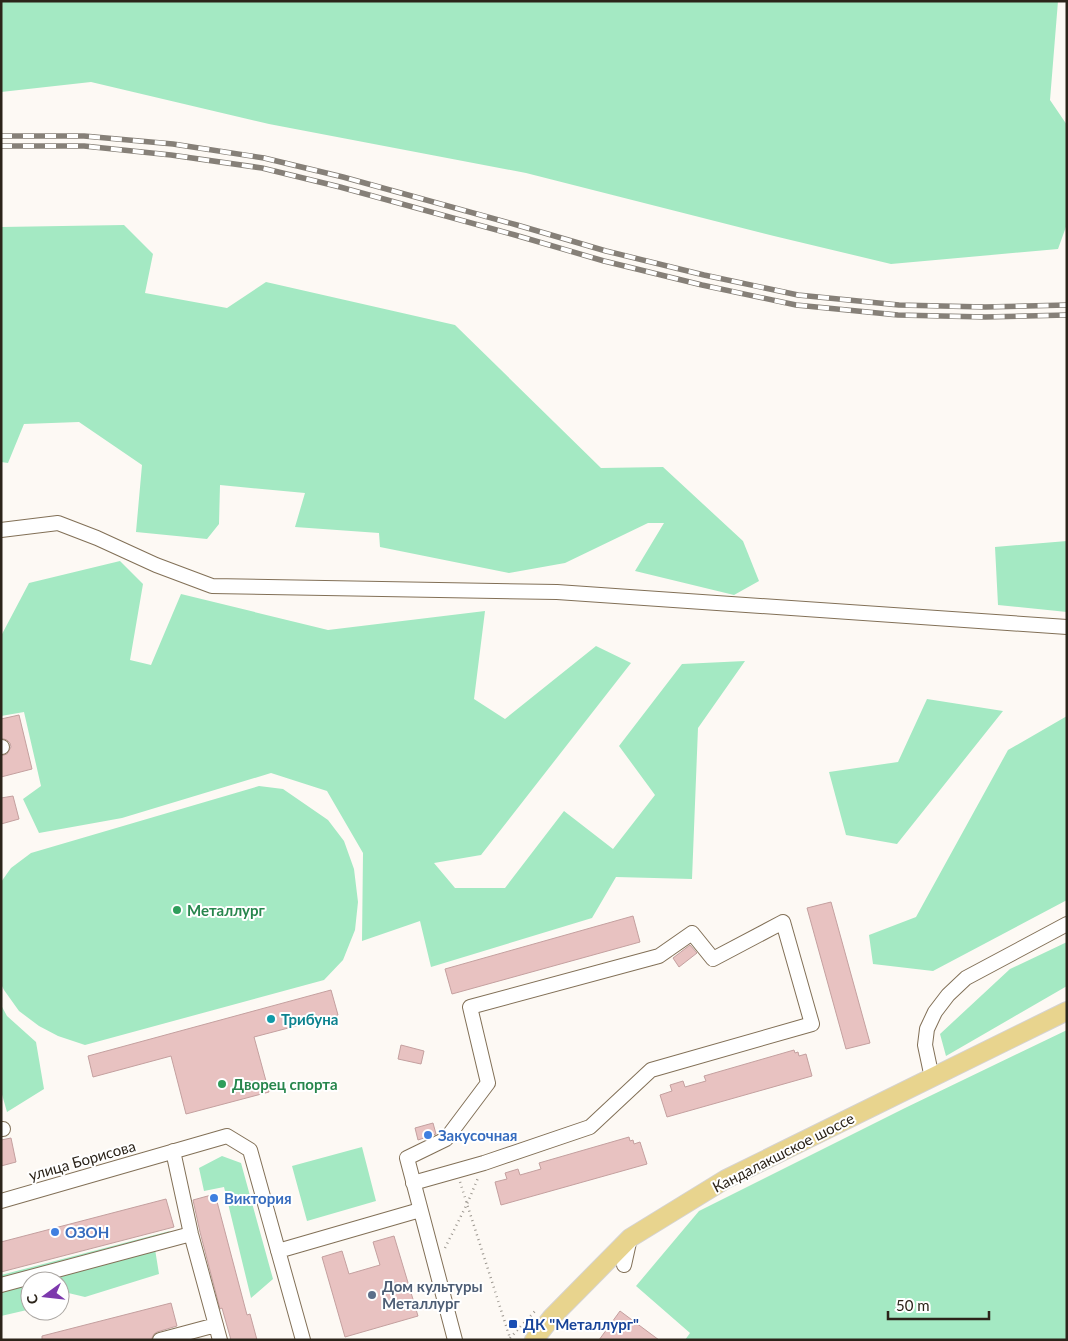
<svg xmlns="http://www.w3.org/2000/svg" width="1068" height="1341" viewBox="0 0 1068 1341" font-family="Lato,sans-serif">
<rect width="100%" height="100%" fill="#fdf9f4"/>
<!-- green -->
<path fill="#a4e9c3" d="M1 1H1058L1050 100 1067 125V224L1058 249 891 264 774 236 526 173 269 124 91 82 1 92Z
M124 225 153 254 145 293 227 308 266 282 455 325 601 468 663 467 743 541 759 581 734 595 635 571 664 523H648L565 563 509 573 380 547 379 533 295 527 305 493 220 485 219 524 207 539 136 532 142 465 79 422 24 424 8 463 1 462V227Z
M1067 541V612L998 605 995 547Z
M120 561 143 584 130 660 151 665 181 594 328 630 485 611 474 699 505 719 596 646 631 663 481 855 434 863 455 888H505L564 811 613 849 655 795 619 746 682 664 745 661 698 728 692 879 616 877 592 918 431 967 420 921 362 941 363 853 327 791 271 773 122 818 39 833 23 799 41 786 24 712 1 716V636L29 583Z
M927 699 1003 711 897 844 846 835 829 772 898 762Z
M1067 716V900L933 971 873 964 869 935 916 917 1008 750Z
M259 786 283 789 328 820 344 841 354 869 358 902 355 930 343 960 324 980 85 1045 58 1036 39 1026 19 1011 4 990 1 984V882L11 868 31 853Z
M1067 942V986L946 1056 940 1034 1010 969Z
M1 1005 7 1016 36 1042 44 1089 7 1112 1 1091Z
M1067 1030V1340H685L690 1333 636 1286 699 1211 905 1108Z
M362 1147 376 1201 307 1221 292 1166Z
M222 1156 241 1163 273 1279 251 1298 224 1187 204 1191 199 1168Z
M170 1231 164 1238 1 1282V1275Z
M155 1249 159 1274 85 1297 60 1291V1281H44L46 1277Z
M30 1281V1298L27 1310 1 1316V1289Z"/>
<!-- building -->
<path fill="#e8c2c1" stroke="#c4a09f" d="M19 715 32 769 1 777V756L7 754 11 747 10 743 7 740 1 738V719Z
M13 796 19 819 1 824V798Z
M831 902 870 1043 846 1049 807 908Z
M633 916 640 942 452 994 445 969Z
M690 945 697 953 679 967 673 958Z
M331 990 338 1015 254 1037 269 1092 186 1114 171 1056 93 1077 88 1056Z
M401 1045 424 1051 421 1064 398 1059Z
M794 1050 795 1053 798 1052 799 1056 806 1054 812 1076 667 1117 660 1095 672 1091 670 1085 683 1081 685 1087 706 1081 704 1076Z
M433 1123 436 1134 418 1140 415 1128Z
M629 1137 630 1141 633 1140 634 1144 640 1142 647 1164 501 1205 495 1182 507 1179 505 1173 518 1169 520 1175 541 1169 539 1163Z
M11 1138 16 1162 1 1166V1140Z
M215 1194 247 1315 250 1314 257 1340H231L222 1308 220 1309 200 1232 193 1200Z
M166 1199 174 1227 1 1272V1242Z
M394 1236 418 1316 345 1337 322 1257 342 1251 349 1274 380 1265 373 1242Z
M171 1303 177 1326 157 1332 154 1334 151 1340H42V1336Z
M620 1311 659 1340H599Z"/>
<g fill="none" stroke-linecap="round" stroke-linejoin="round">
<defs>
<path id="minor" d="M1 530 58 523 97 538 156 565 212 586 557 592 1067 627
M1 747H2
M932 1078 925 1045 927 1029 935 1012 948 995 966 978 1067 924
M1 1129H3
M173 1151 191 1234 220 1340
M413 1183 484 1163 590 1127 651 1070 812 1024 783 922 713 959 692 933 659 956 470 1007 488 1083 446 1139 407 1158 455 1340
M1 1201 227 1136 250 1150 303 1340
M278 1251 420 1210
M624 1265 630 1238
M1 1285 191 1234
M160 1340 216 1325"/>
<path id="major" d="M534 1340 552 1317 630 1238 726 1179 1067 1011"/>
</defs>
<!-- minor casing -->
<use href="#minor" stroke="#827057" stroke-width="16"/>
<!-- major casing -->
<use href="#major" stroke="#d5d3d1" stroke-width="20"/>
<!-- path -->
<path stroke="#9d9890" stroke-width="2.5" stroke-dasharray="1 4" stroke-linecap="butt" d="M460 1182 510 1338
M445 1248 467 1204 478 1178
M510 1338 536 1310"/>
<!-- minor -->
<use href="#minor" stroke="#fff" stroke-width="14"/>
<!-- major -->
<use href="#major" stroke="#e8d48e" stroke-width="18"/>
<defs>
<path id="rail" d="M1 136H84L173 144 264 158 343 177 517 225 606 251 704 275 798 295 899 305 985 307 1067 305
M1 146H84L171 155 262 168 340 187 515 235 604 261 702 285 796 305 898 315 985 317 1067 315"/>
</defs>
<!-- rail casing -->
<use href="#rail" stroke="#868078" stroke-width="5.5"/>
<!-- rail -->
<use href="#rail" stroke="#fff" stroke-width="4" stroke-dasharray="11" stroke-linecap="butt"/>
</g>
<!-- markers -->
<g fill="#2e9e5b" stroke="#fff" stroke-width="2">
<circle cx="177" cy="910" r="5"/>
<circle cx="222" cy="1084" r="5"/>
</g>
<circle fill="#0f9aa8" stroke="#fff" stroke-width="2" cx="271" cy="1019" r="5"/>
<g fill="#3f7fe0" stroke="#fff" stroke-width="2">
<circle cx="428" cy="1135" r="5"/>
<circle cx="214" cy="1198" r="5"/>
<circle cx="55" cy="1232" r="5"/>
</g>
<circle fill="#5c6f8a" stroke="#fff" stroke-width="2" cx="372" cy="1295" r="5"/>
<rect fill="#1a4fb4" stroke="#fff" stroke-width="2" x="508" y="1319" width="10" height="10" rx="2.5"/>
<g text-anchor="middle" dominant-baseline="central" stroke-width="4" stroke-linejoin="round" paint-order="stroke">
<!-- leisure labels -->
<g font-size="15" font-weight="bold" fill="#27864d" stroke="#fff" text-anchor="start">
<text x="187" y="910">Металлург</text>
<text x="232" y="1084">Дворец спорта</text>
</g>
<!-- culture labels -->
<g font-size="15" font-weight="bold" fill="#0d838f" stroke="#fff" text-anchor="start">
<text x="281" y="1019">Трибуна</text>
</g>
<!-- shop labels -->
<g font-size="15" font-weight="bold" fill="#366cbe" stroke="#fff" text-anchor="start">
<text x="438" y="1135">Закусочная</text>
<text x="224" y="1198">Виктория</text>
<text x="65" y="1232">ОЗОН</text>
</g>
<!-- street labels -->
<g font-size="15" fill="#2c241a" stroke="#fff">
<text transform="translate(783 1152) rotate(-27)">Кандалакшское шоссе</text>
<text transform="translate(82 1160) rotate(-16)">улица Борисова</text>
</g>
<!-- service labels -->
<g font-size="15" font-weight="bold" fill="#4e5e75" stroke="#fff" text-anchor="start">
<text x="382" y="1286">Дом культуры<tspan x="382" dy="17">Металлург</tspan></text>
</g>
<!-- transit labels -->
<g font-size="15" font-weight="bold" fill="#164399" stroke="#fff" text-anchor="start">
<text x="523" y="1324">ДК "Металлург"</text>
</g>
</g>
<!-- border -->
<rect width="1068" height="1341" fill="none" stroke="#2c241a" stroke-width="5"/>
<!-- north arrow -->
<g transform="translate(45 1296) rotate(255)"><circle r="24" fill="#ffffff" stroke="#aba7a3"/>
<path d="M0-4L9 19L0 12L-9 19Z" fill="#7d39ad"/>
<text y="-8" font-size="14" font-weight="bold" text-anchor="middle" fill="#2c241a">С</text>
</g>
<!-- scale -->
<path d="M888 1311v8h101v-8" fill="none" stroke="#2c241a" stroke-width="2.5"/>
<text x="896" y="1311" font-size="15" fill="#2c241a" stroke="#ffffff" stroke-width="4" paint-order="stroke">50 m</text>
</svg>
